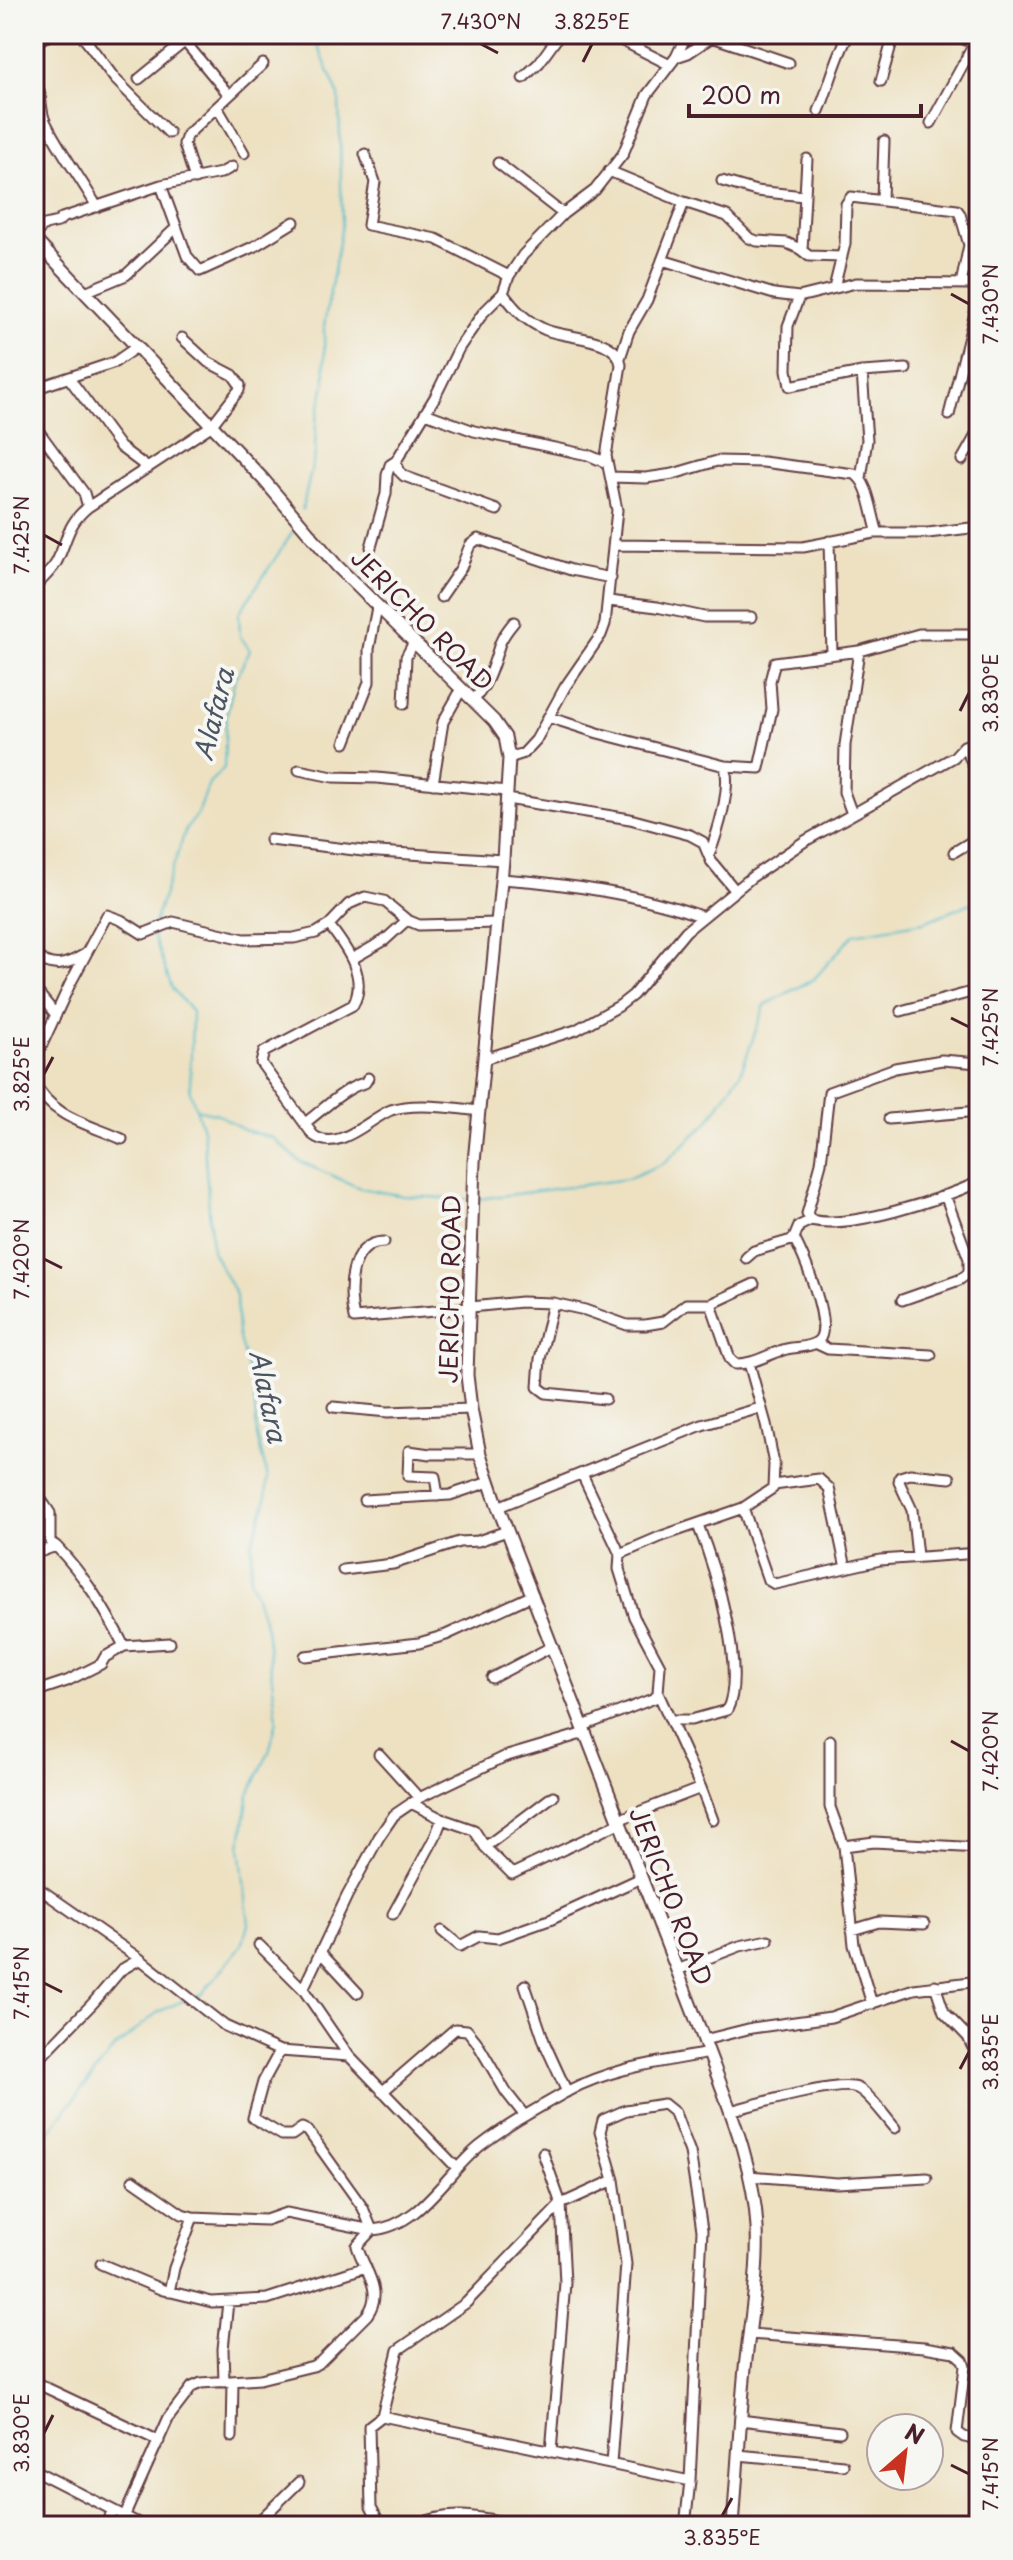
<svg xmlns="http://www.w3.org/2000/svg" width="1013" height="2560" viewBox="0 0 1013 2560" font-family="'Playpen Sans',sans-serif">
<rect width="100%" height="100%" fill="#f6f6f2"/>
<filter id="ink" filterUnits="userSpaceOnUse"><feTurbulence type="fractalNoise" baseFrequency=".0125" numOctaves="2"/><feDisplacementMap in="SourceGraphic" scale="16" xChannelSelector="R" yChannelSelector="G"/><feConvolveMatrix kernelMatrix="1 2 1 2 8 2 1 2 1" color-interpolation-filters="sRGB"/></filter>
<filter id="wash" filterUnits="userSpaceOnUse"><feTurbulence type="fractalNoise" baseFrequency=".006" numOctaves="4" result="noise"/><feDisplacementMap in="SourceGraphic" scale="32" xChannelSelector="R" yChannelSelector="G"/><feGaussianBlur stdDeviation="1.8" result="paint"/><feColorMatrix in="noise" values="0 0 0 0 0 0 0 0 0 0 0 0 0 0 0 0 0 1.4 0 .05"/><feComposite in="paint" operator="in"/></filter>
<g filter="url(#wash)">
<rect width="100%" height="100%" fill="#ede1c2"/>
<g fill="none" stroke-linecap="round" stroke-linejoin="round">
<!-- stream -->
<path stroke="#4fbbc9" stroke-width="2" d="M302 510 315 454 316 422 325 384 324 326 342 225 339 96 313 34
M153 926 186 829 198 814 209 783 224 768 226 718 234 682 250 650 240 636 239 613 292 533
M152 933 172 988 192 1012 190 1091 203 1129 212 1251 236 1295 238 1334 254 1394 257 1437 268 1478 265 1505 252 1543 250 1578 266 1628 277 1720 269 1752 249 1794 240 1847 249 1925 242 1945 202 1994 193 1997
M196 1109 218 1114 244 1130 273 1138 301 1162 360 1188 404 1196 467 1199
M478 1199 627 1179 664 1163 707 1123 741 1072 765 1005 814 979 854 934 924 922 979 900
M34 2223 47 2208 48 2133 114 2048 158 2012 187 1999"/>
</g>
</g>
<g filter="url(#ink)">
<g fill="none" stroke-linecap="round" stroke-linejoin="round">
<defs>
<path id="minor" d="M81 34 115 79 169 133
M609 34 670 65
M957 34 973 45
M712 37 789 63
M34 42 52 34
M185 42 229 95
M676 57 688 53 712 37
M523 78 539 63 560 34
M139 79 194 34
M34 80C43 91 39 108 45 121 60 152 81 178 97 207
M881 81 894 34
M217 107 244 153
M819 111C830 85 835 59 849 34
M931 123 979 35
M365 154 375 182 368 225 436 239 509 276
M498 163 563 214
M609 171 681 201 683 205 647 300 629 331 620 358
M195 179 184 144 187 135 263 64
M722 181 756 191 804 196
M161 185 187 256 200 271 255 246 294 222
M882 200 884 141
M681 201 727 216 749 238 757 241 787 243 800 249 809 256 842 257
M34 234 45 225 58 222 62 218 161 185 221 173 232 167
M802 250 807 159
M662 260 774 294 799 297 856 283 979 284
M834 288 845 244 846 204 851 197 957 210 960 214 969 245 961 284
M85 292 126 275 176 228
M503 293C515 310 527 322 546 330 568 339 618 336 621 365L606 456 617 510 605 624 601 635 565 687 536 740 524 753 509 758
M799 297 788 326 787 370 790 386 862 372 906 369
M69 378 120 447 148 468
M34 389 115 362 138 346
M425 413 474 431 588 455 607 463
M949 415 979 297
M34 425 84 493 88 507C66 525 68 540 56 563 50 573 42 579 34 588
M962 460 979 430
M396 461 398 470 404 476 497 510
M611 477 646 478 673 474 717 461 763 462 854 474C869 480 872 517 878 533
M861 478 867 440 862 372
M88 507 211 426 239 390 240 385 233 375 208 362 182 338
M829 541 832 654
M614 545 803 547 874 533H928L979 527
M371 547 386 494 387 475 390 465 396 461 435 397 459 348 483 313 503 293 509 276 523 255 563 214 595 190 623 154 647 95 676 57 687 34
M441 597 461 568 470 545 478 539 571 570 611 578
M609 601 657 607 704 617H751
M473 701C489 683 493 665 500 643 503 636 509 628 514 622
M404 704 406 657 413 644
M548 717 598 733 725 766C731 790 718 832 709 855
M345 743 369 682V649L377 607
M964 746 979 776
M725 766 759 768 772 709 770 681 775 662 859 651 919 634H979
M299 770 333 777 377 778 507 791
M433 784 443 722 461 690
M507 799 630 819 690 835 703 842 711 861 735 890
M852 814 844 792 845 745 859 651
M270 840 363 851 503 860
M954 852 979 837
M501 879C563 883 645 895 703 917
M329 925C345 946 369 977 353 1005L264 1052 261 1063 313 1135C337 1154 369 1119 391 1110 414 1102 455 1108 479 1111
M34 954C52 970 65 966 85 954
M352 959 385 940 407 920
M34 961 35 989 56 1015
M901 1011 979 990
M484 1059 576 1030 619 1006 633 995 686 931 752 877 805 841 954 757 964 746 979 741
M34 1062 70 984 107 915 121 920 143 934 173 922 244 939 294 938 316 933 329 925 349 904 365 897 384 901 407 920 419 925 497 923
M34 1082C52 1118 89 1124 122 1139
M889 1119 979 1111
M305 1123C320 1112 348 1085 365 1083L368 1078
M811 1220 807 1214 821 1163 829 1092 895 1068 942 1060 979 1063
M384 1242C348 1242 348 1293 354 1318L470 1308
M746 1258 754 1251 795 1239
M902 1300 959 1280 969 1273V1259L945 1195
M553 1303 540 1359 538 1387 546 1393 605 1399
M711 1304 730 1359 735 1364C751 1365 767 1355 783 1350 793 1346 811 1349 819 1340 833 1324 803 1255 794 1238L799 1226 811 1220C850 1230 941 1199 979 1182
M471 1307 521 1302 553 1303 585 1310 627 1325H645L663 1322 686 1304H711L754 1284
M815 1343 828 1349 931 1355
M333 1407 388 1412 471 1409
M582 1474 620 1554 619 1569 634 1617 660 1666 658 1693 655 1698 583 1726
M774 1485 819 1479 829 1488 846 1568
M34 1489 50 1513V1542L56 1546
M438 1496 435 1477 408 1476 409 1451 430 1454H480
M364 1500 450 1495 489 1482
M498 1507 702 1425 760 1408
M743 1508 768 1580 775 1584 880 1560 979 1553
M34 1554 56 1546C85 1576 105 1609 124 1646
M620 1554 662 1536 743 1508 773 1488 774 1464 766 1424 749 1363
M917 1556 912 1510 899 1482 900 1477 910 1474 950 1478
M343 1570 393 1564 459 1542 478 1541 507 1531
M305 1656 419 1643 446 1635 533 1595
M492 1678 553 1646
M34 1692 67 1681 101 1664 105 1657 124 1646 170 1643
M672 1720H691L727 1710C747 1671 714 1565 698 1525
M830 1740V1807L844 1846 854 1945 872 2004
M379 1754 419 1798
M701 1788 713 1820
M442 1819 474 1830 485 1847 512 1874 619 1823
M618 1820 701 1788 658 1693
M844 1846 874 1842 979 1848
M485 1847 553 1796
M34 1885 140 1959 225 2026 280 2051 349 2056
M393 1914 435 1837 442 1819 411 1803
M852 1930 879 1922 924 1924
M442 1931 460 1946 479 1936 498 1938 552 1919 641 1878
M259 1945 303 1989 349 2056 457 2168
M320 1952 358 1993
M677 1970 740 1946 768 1940
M525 1985 545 2044 567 2092
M935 1985 944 2012 968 2037 972 2046
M303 1989 347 1896 379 1837 394 1815 419 1798 504 1757 585 1733
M704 2040 752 2028 831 2017 914 1989 979 1981
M280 2051 263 2082 253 2118 282 2135H292L302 2128 308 2131 363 2208 372 2230
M34 2064 93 2003 121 1970 140 1959
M382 2092 455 2029 467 2030 476 2041 506 2092 525 2116
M730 2111C753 2105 838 2080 857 2088 869 2093 886 2118 895 2128
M543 2153 561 2204 565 2283 551 2452
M749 2176 837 2183 927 2178
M133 2180 182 2214 193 2217 266 2220 286 2213 372 2230C420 2227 446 2173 480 2146 507 2125 538 2108 568 2091 610 2068 662 2062 709 2053
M101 2264 163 2290 212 2302 267 2299 366 2267
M169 2292 174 2268 193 2217
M749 2334 924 2347 954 2352 963 2360 965 2366 957 2432 964 2437 979 2440
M34 2382 159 2441
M224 2382 223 2349 228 2302
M382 2416 398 2350 466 2303 561 2204 614 2180
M740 2420 840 2432
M232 2437 233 2382
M738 2455 843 2465
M611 2464 626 2264 614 2180 600 2132 603 2120 626 2110 664 2104 675 2113 690 2152 702 2230 690 2481
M34 2470 144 2526
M266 2514 278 2526
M125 2515 169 2417 192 2387 201 2383 260 2379 313 2366 320 2362 367 2315C385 2291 364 2270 357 2246L372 2230
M104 2526 113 2511
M254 2526 299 2482
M381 2526 371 2507 369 2426 382 2416 690 2481 685 2526
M414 2526C450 2508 484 2518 522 2526"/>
<path id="tertiary" d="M34 239 263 479 337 566 494 721 505 737 509 758 503 860 474 1162 467 1375 471 1409 480 1454 498 1507 704 2040C726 2100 754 2163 757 2228 759 2274 750 2322 745 2368 740 2420 737 2473 733 2526"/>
</defs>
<!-- minor casing -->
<use href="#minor" stroke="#623c42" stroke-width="13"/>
<!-- tertiary casing -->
<use href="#tertiary" stroke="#623c42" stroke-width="15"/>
<!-- minor -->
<use href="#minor" stroke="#fff" stroke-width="9"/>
<!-- tertiary -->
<use href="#tertiary" stroke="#fff" stroke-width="11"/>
</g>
</g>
<!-- ticks -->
<path fill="none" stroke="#4a1f2b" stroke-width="3" d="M481 44 498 53M583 62 592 44M951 294 969 304M44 535 62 545M960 711 969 693M951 1018 969 1027M44 1074 53 1057M44 1259 62 1268M951 1741 969 1751M44 1983 62 1992M960 2069 969 2052M44 2433 53 2415M951 2465 969 2474M722 2516 732 2498"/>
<g text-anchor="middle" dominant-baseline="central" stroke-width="8" stroke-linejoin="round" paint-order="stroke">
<!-- street labels -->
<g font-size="24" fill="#4a1f2b" stroke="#f6f6f2">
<text transform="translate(423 619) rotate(45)">JERICHO ROAD</text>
<text transform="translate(449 1289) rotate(-89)">JERICHO ROAD</text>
<text transform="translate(672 1896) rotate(69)">JERICHO ROAD</text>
</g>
<!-- water labels -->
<g font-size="26" font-style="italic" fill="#4c5662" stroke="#f6f6f2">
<text transform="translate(213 714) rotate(-76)">Alafara</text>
<text transform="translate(269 1396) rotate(78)">Alafara</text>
</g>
</g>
<!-- margin -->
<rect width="1013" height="2560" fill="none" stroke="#f6f6f2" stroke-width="88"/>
<!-- north arrow -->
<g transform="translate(905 2452) rotate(28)"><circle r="38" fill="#f6f6f2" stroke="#b1a0a2" stroke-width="2"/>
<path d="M0-6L14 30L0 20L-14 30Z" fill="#c8321e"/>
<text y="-12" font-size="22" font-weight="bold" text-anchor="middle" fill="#4a1f2b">N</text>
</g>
<!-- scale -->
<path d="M689 104v12h232v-12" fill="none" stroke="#4a1f2b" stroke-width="4"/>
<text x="701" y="104" font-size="24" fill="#4a1f2b" stroke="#f6f6f2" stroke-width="6" paint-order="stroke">200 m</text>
<rect x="44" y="44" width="925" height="2472" fill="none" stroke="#4a1f2b" stroke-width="3"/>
<g font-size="20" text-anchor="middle" fill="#4a1f2b">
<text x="481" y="29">7.430°N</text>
<text x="592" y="29">3.825°E</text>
<text transform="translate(991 304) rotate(-90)" y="7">7.430°N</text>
<text transform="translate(22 535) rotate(-90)" y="7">7.425°N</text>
<text transform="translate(991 693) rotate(-90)" y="7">3.830°E</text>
<text transform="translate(991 1027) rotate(-90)" y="7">7.425°N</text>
<text transform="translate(22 1074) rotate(-90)" y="7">3.825°E</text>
<text transform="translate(22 1259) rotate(-90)" y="7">7.420°N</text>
<text transform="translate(991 1751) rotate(-90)" y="7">7.420°N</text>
<text transform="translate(22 1983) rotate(-90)" y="7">7.415°N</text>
<text transform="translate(991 2052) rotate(-90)" y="7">3.835°E</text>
<text transform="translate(22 2433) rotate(-90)" y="7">3.830°E</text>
<text transform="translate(991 2474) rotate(-90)" y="7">7.415°N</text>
<text x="722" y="2545">3.835°E</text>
</g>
</svg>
